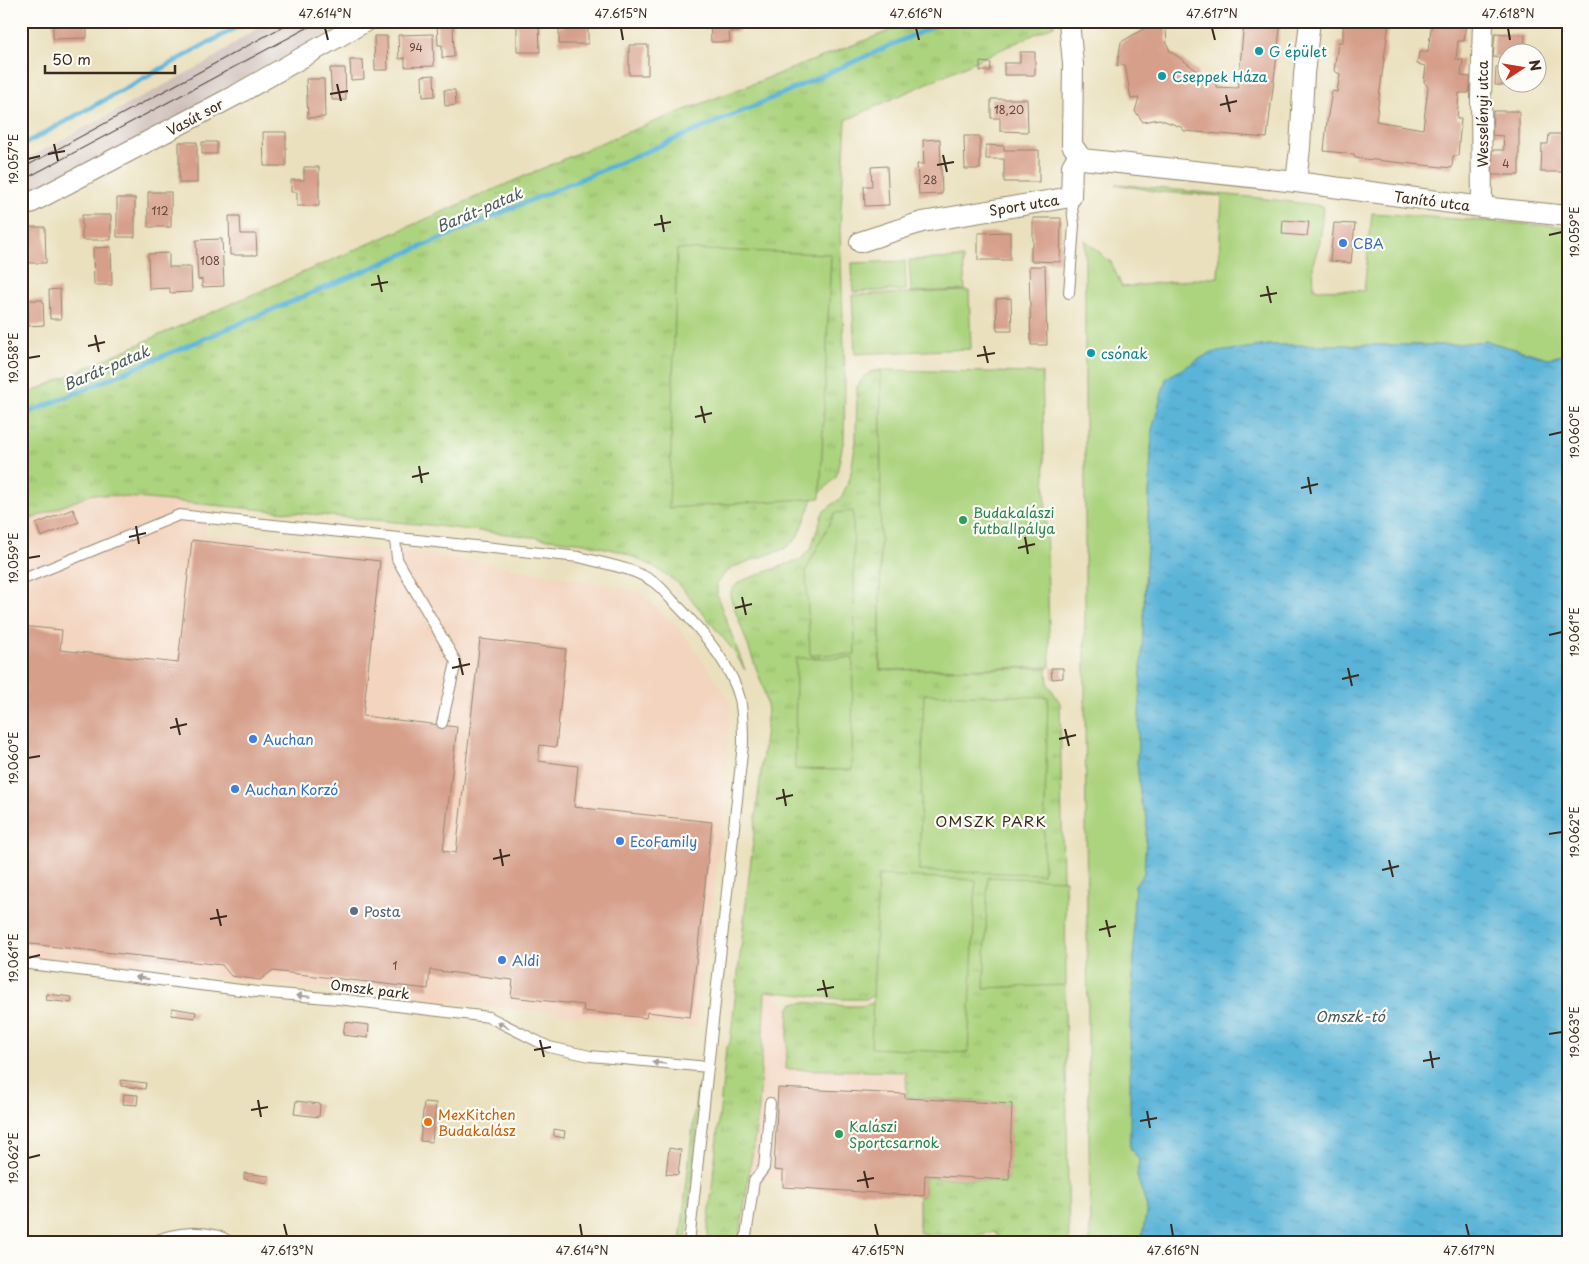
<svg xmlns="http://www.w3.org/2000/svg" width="1589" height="1264" viewBox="0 0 1589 1264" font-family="'Playpen Sans',sans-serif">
<defs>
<pattern id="grass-tufts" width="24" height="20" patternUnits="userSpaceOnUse" patternTransform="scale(1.25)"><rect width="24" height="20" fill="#acd37e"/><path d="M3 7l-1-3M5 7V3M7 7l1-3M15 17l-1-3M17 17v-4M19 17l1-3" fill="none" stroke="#95b56c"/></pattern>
<pattern id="water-ripples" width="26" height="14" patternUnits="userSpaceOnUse" patternTransform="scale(1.25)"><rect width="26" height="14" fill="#5ab4d8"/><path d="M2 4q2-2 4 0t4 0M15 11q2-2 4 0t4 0" fill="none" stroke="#4c93af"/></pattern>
</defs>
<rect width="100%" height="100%" fill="#fdfcf7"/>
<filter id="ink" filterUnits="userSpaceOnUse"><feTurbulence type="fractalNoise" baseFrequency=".02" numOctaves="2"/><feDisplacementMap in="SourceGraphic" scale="10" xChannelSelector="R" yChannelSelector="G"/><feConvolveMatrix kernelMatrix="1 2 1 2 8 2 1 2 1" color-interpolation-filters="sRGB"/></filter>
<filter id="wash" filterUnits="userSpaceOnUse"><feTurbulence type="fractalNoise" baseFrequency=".0096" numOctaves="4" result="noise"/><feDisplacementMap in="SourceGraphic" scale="20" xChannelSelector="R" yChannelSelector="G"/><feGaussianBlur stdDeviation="1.12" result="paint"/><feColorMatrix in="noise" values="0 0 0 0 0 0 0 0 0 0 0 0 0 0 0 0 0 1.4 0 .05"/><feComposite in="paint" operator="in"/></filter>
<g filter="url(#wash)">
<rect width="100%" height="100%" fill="#eae0bd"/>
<!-- built -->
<path fill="#f3d4bf" d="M93 494 207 505 206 535 426 554 491 564 638 591 682 631 731 701 723 819 696 1028 21 957V523Z
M765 991H771L789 1010 787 1069 907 1072V1097L1012 1104 1009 1181 926 1177 924 1196 780 1189 779 1178H748L759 1109Z"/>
<!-- railway -->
<path fill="#cfc0bb" d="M267 21H351L21 204V162L209 61Z"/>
<!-- grass -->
<path fill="url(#grass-tufts)" stroke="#747e4e" d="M915 21H1048L1055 25 846 120 840 228 845 380 844 439 836 477 812 501 802 528 795 540 784 549 733 567 723 575 717 583V596L745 670 733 650 678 583 653 566 622 552 584 543 428 525 93 494 21 523V397L148 340 610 139Z
M881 370 880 670 1047 668 1048 684 1060 703 1069 1243H1004L994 1232 971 1236 926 1234 919 1232V1196H924L925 1177 1008 1181 1011 1104 907 1097 906 1072 786 1069 789 1010 793 1003C815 1001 837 1007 859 1006 869 1005 880 1001 890 998L885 990 866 999H841L765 991 759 1109 740 1234 737 1243H712L708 1236V1228L726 1049 730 1043 768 710 763 687 730 596C732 587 736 584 744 580L801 559 811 548 823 512 841 498 850 478 856 441 857 387 863 378 870 372Z
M699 1086H701L686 1243H680L697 1089Z"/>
<!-- green -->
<path fill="#acd37e" stroke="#747e4e" d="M1116 184 1259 198 1323 206 1320 241 1313 263 1314 289 1364 291 1372 213 1568 227V354L1548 358 1486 341 1448 345H1269L1210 353 1166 379 1152 430 1137 762 1141 803 1147 817 1144 873 1135 885 1133 916 1134 957 1130 1147 1139 1160 1137 1176 1147 1207 1141 1243H1090L1085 711V240L1111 262 1122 287 1218 277 1222 196 1159 192Z
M677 249 831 254 820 498 669 508Z
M963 258 965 290 911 292 909 260Z
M905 261 906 290 853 292 852 263Z
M969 291 971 349 855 354 852 295Z
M881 370 1042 373 1050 667 880 670Z
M853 511 855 654 810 655 806 570 835 513Z
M796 658H853L852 770 795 769Z
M924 694 1048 697 1043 874 919 871Z
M878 875 976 880 968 1053 871 1048Z
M988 877 1065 880 1066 985 984 988Z"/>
<!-- water -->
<path fill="url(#water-ripples)" stroke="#4a6f7b" d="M1486 341 1548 358 1568 354V1243H1141L1147 1207 1137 1176 1139 1160 1130 1147V1025L1134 957 1133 916 1135 885 1144 873 1147 817 1141 803 1137 762 1152 430 1166 378 1210 353 1269 345H1448Z"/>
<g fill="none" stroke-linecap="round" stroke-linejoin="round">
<!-- stream -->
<path stroke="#5ab4d8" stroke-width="5" d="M21 146 248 21
M21 416 768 100 945 21"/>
</g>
<g id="blocks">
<!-- building -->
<path fill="#d69f8a" d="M53 21H87V38L53 39Z
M437 21H453L454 57 442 58V45H438Z
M511 21H539L540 52H517V24L511 25Z
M564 21H583V26H588V44H559V26H564Z
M710 21H739V32H729L730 42H711Z
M1244 21H1281L1267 138 1184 131 1181 127 1159 119 1143 122 1135 111 1139 98 1131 99 1125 65 1117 66 1121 42 1147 27 1166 28 1167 44 1170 51 1199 72 1196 80 1216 83V87L1238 88Z
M1343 21H1389L1376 121 1423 129 1428 87 1424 82 1426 66 1417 64 1419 52H1428L1432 21H1466L1464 41H1458L1456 59H1463L1461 76 1471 77 1469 93H1459L1457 119H1461L1458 156H1453L1452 168 1355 158 1354 154 1324 151 1327 121 1332 91 1337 92 1340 74 1334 71 1338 42H1343Z
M1495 33 1525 35 1524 52H1506V58L1493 57Z
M433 34 434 66 405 67V58L399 59 398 35Z
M374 36H387L388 70H375Z
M629 45H648V75H629Z
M1020 52H1035V75H1004V63H1020Z
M350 60H363L364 79 351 80Z
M980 62 991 63 990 71H980Z
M1496 67H1506V82H1519V86L1495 85Z
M330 68H345L346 100H332Z
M434 75 435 96 423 97 422 76Z
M306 79H324L325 117 308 118Z
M444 90H455L456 105 445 106Z
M991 99H1027L1028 132 1000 131V118H991Z
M1493 111H1519V175H1492V150H1504L1503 136 1492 135Z
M1564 112H1568V129L1563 128Z
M263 132H286V166H264Z
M1549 134H1565L1564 172H1541L1542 144H1548Z
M964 136H980V169H965Z
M940 139 942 194 919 195 917 164H924L923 140Z
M179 142H197V183H179Z
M202 142H217V154H202Z
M986 145 1004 146V150H1039V182H1004V159H986Z
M887 166 889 205 865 206 864 186H872L871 167Z
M304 167H319V206H297V192H291V180H304Z
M148 192H171V227H148Z
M117 198H135V237H117Z
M82 215H111V240H82Z
M229 216H240L241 234H256L257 255H230Z
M1033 218H1061L1060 262 1031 261V246H1033Z
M1283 220 1309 222 1307 236 1282 234Z
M1334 223 1355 224 1351 263 1330 261Z
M27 227H45L46 263H27Z
M1010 232V260H978V233Z
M222 239 224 286 202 287V279L198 280 196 240Z
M111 247 112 285H94L93 248Z
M169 253V267H191L192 292 170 293V288L149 289 148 254Z
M1029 266H1045L1047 345H1031Z
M60 289 61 319H50L49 290Z
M1011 298 1012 331H997L996 299Z
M28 300H43L44 325 28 326Z
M73 509 79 522 41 537 36 524Z
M192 540 380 561 363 716 457 727 443 851 456 853 480 639 566 649 556 747 540 745 538 761 578 766 574 807 712 822 690 1017 647 1012 646 1018 583 1011 584 1005 511 997 513 980 430 970 428 989 272 971 260 980 231 976 222 965 21 943V626L62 630 60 650 178 663Z
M1051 668H1063V678L1052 679Z
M47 994 72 997 71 1003 46 1000Z
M172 1008 196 1012 195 1018 171 1015Z
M345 1022 369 1025 368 1038 343 1035Z
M121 1080 146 1083 145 1089 121 1086Z
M778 1088 905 1094V1098L1012 1104 1009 1180 925 1175 924 1196 783 1187V1171L774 1170Z
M124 1094 138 1095 137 1105 123 1104Z
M296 1101 320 1104 319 1117 294 1114Z
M424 1102 436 1103 432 1142 420 1141Z
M554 1129 565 1131 564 1138 554 1136Z
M669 1148 681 1150 678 1175 666 1174Z
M244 1173 269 1176 268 1183 244 1179Z"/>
</g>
</g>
<g filter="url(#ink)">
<use href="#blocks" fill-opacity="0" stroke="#92856e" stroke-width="1"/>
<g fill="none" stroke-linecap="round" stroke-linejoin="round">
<defs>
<path id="service" d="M1069 293 1074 225 1071 197
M395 539 397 559 456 662 442 723
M21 580 179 515 579 557C604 564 633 567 655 583 661 587 666 594 671 599 696 624 731 663 740 699 743 714 743 729 743 744L689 1243
M21 963 257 992 338 999 489 1017 549 1047 590 1056 708 1067
M151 1243C174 1231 210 1228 232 1243
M745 1243 754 1181 764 1168 770 1103"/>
<path id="minor" d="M1069 21 1073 64 1072 145 1082 159 1296 182 1482 207 1568 216
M1296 182 1300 148 1304 74 1310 21
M1482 207 1481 98 1483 21
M21 208 238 94 366 21
M860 242 922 222 1071 197 1072 166 1078 156"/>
</defs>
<!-- service casing -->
<use href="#service" stroke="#92856e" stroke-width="12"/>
<!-- minor casing -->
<use href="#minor" stroke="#92856e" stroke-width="22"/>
<!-- service -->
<use href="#service" stroke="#fff" stroke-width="10"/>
<!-- minor -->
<use href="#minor" stroke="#fff" stroke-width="20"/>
<!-- tram -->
<path stroke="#3b2a1e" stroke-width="1" d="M21 169 293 21
M21 181 320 21"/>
</g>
<!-- one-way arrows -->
<defs><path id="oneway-solid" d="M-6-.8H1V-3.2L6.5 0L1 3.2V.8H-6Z" transform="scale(1.25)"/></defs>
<g fill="#a79f9a">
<use href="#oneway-solid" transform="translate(142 978) rotate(-171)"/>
<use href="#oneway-solid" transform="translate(303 996) rotate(-175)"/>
<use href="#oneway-solid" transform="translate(503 1025) rotate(-152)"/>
<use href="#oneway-solid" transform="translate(659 1063) rotate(-175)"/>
</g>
</g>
<!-- ticks -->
<path fill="none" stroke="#3b2a1e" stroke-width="2" d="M325 28 328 40M621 28 623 40M916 28 919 40M1212 28 1215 40M1508 28 1510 40M337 84 341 101M330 94 348 91M1226 95 1230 112M1220 105 1237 101M54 144 58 161M48 154 65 151M943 155 947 172M28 159 40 156M937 165 954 162M661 215 664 232M654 225 671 222M1549 235 1562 232M378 275 382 292M371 285 388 282M1267 286 1271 303M1260 296 1277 293M95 335 99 352M88 346 105 342M984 346 988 363M977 356 995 353M28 358 40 356M701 406 705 423M695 417 712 413M1549 435 1562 432M419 466 422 483M412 477 429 473M1308 477 1311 494M1301 488 1318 484M136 526 139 544M129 537 146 533M1025 537 1028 554M1018 548 1035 544M28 558 40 556M742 597 746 615M735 608 752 604M1549 635 1562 632M459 658 463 675M452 668 470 664M1348 668 1352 686M1342 679 1359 675M176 718 180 735M170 728 187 724M1065 729 1069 746M1059 739 1076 735M28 758 40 756M783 789 786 806M776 799 793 795M1549 834 1562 832M500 849 503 866M493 859 510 855M1389 860 1393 877M1382 870 1399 866M217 909 221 926M210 919 227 916M1106 920 1110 937M1099 930 1116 926M28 958 40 955M823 980 827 997M817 990 834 987M1549 1034 1562 1032M540 1040 544 1057M534 1050 551 1047M1430 1051 1433 1068M1423 1061 1440 1058M258 1100 261 1117M251 1110 268 1107M1147 1111 1150 1128M1140 1121 1157 1118M28 1158 40 1155M864 1171 868 1188M857 1181 874 1178M284 1224 287 1236M580 1224 582 1236M875 1224 878 1236M1171 1224 1173 1236M1466 1224 1469 1236"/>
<!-- markers -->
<g fill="#0f9aa8" stroke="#fdfcf7" stroke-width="2">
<circle cx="1259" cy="51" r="5"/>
<circle cx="1162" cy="76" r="5"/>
<circle cx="1091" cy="353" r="5"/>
</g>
<g fill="#3f7fe0" stroke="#fdfcf7" stroke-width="2">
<circle cx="1343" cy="243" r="5"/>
<circle cx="253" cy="739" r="5"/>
<circle cx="235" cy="789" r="5"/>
<circle cx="620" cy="841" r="5"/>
<circle cx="502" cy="960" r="5"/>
</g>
<g fill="#2e9e5b" stroke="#fdfcf7" stroke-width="2">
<circle cx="963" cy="520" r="5"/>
<circle cx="839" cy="1134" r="5"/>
</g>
<circle fill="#5c6f8a" stroke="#fdfcf7" stroke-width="2" cx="354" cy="911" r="5"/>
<circle fill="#e8710a" stroke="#fdfcf7" stroke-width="2" cx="428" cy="1122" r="5"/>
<g text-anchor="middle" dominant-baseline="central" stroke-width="4.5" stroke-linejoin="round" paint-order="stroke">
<!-- number labels -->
<g font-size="11" fill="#624739">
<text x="416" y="47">94</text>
<text x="1009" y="109">18,20</text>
<text x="1506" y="163">4</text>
<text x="930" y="179">28</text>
<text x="160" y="210">112</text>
<text x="210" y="260">108</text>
<text x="395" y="965">1</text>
</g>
<!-- culture labels -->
<g font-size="14" fill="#0d838f" stroke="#fdfcf7" text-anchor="start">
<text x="1269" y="51">G épület</text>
<text x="1172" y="76">Cseppek Háza</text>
<text x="1101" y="353">csónak</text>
</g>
<!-- street labels -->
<g font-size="14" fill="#3b2a1e" stroke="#fdfcf7">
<text transform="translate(1482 114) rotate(-90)">Wesselényi utca</text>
<text transform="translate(195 117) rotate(-28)">Vasút sor</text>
<text transform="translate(1432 201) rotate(7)">Tanító utca</text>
<text transform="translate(1024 205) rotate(-9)">Sport utca</text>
<text transform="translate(370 989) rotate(7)">Omszk park</text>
</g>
<!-- shop labels -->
<g font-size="14" fill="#366cbe" stroke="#fdfcf7" text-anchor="start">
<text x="1353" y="243">CBA</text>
<text x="263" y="739">Auchan</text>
<text x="245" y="789">Auchan Korzó</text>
<text x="630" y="841">EcoFamily</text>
<text x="512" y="960">Aldi</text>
</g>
<!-- leisure labels -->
<g font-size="14" fill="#27864d" stroke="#fdfcf7" text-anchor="start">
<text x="973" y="512">Budakalászi<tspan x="973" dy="16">futballpálya</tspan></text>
<text x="849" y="1126">Kalászi<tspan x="849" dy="16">Sportcsarnok</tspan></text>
</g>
<!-- service labels -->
<g font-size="14" fill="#4e5e75" stroke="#fdfcf7" text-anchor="start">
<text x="364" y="911">Posta</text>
</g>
<!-- food labels -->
<g font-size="14" fill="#c56008" stroke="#fdfcf7" text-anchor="start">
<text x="438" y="1114">MexKitchen<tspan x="438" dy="16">Budakalász</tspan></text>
</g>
<!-- water labels -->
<g font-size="15" font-style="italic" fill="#465a5f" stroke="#fdfcf7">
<text transform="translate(479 209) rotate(-23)">Barát-patak</text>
<text transform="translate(106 367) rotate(-23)">Barát-patak</text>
<text x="1350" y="1015">Omszk-tó</text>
</g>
<!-- neighbourhood labels -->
<g font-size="15" letter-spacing="1" fill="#3b2a1e" stroke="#fdfcf7">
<text x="991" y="820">OMSZK PARK</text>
</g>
</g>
<!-- margin -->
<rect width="1589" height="1264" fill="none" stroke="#fdfcf7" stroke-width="55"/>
<!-- north arrow -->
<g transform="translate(1522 68) rotate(78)"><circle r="24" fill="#fdfcf7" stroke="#afa8a0"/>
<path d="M0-4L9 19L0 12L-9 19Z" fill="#c8321e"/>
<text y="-8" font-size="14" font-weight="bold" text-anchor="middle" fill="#3b2a1e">N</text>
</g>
<!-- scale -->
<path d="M45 65v8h130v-8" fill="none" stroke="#3b2a1e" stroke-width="2.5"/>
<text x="52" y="65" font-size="15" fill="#3b2a1e" stroke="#fdfcf7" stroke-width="4" paint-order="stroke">50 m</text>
<rect x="28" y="28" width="1534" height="1208" fill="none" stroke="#3b2a1e" stroke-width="2"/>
<g font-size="12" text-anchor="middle" fill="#3b2a1e">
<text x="325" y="18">47.614°N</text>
<text x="621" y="18">47.615°N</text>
<text x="916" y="18">47.616°N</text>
<text x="1212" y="18">47.617°N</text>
<text x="1508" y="18">47.618°N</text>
<text transform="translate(14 159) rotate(-90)" y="4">19.057°E</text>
<text transform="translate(1575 232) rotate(-90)" y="4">19.059°E</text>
<text transform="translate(14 358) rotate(-90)" y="4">19.058°E</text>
<text transform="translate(1575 432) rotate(-90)" y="4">19.060°E</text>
<text transform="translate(14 558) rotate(-90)" y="4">19.059°E</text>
<text transform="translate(1575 632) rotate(-90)" y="4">19.061°E</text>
<text transform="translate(14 758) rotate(-90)" y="4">19.060°E</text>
<text transform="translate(1575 832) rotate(-90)" y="4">19.062°E</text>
<text transform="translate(14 958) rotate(-90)" y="4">19.061°E</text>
<text transform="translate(1575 1032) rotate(-90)" y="4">19.063°E</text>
<text transform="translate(14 1158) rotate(-90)" y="4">19.062°E</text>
<text x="287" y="1255">47.613°N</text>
<text x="582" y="1255">47.614°N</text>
<text x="878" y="1255">47.615°N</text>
<text x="1173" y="1255">47.616°N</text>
<text x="1469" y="1255">47.617°N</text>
</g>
</svg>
